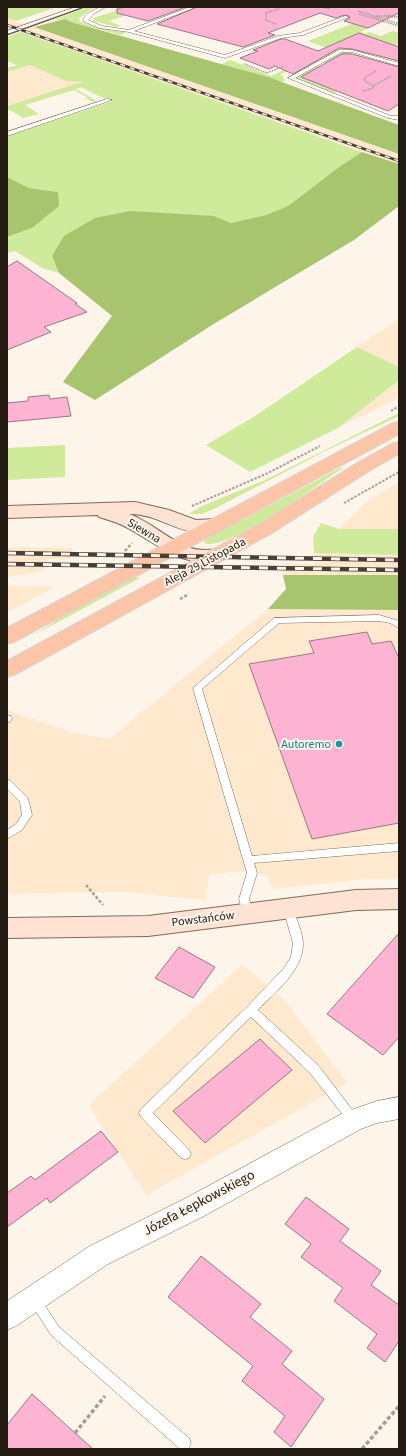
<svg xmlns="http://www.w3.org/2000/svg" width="406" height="1456" viewBox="0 0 406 1456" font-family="'Source Sans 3',sans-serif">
<rect width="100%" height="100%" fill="#fdf4ea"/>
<!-- built -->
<path fill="#fee8ce" d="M72 7H88L33 27 399 154V164L19 32 7 36V30L10 29 7 27V18L24 24Z
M30 65 66 81 84 82 7 106V72Z
M399 319V367L357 347Z
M399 380V398L338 428 362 409Z
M399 482V529H339L369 500Z
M7 547 73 548 70 559H47L44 571 7 577Z
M314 553 399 555V575H283V564H315Z
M7 585 55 587 7 612Z
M268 609 399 610V879H366L273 889 266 875 239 871 209 875 205 900 123 892 7 894V710L74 733 109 739Z
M242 965 283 998 347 1083 146 1195 89 1105Z"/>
<!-- green -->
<path fill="#cfea9b" d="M7 7H57L16 21 7 18Z
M88 7H95L79 18 80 22 113 31 126 32 121 35 71 22 65 19 51 21Z
M127 7 130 14 109 21 121 26 116 27 94 21V18Z
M359 21 354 23 369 28 361 32 366 34 369 32 381 36 393 31 399 33V43L384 51 399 56V61L370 53 367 54 339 46 335 49 338 50 311 63 306 61 280 75 285 77 282 78 286 80 281 82 222 64 230 60 271 76 329 49 308 41Z
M20 32 69 49 362 152 339 167 288 206 266 215 231 223 214 216 52 256 59 273 42 268 15 251 7 253V237L32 228 58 206V192L29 188 7 177V136L113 101 107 98H103L81 87 76 89 97 101 93 102 85 98 87 97 74 90 25 105 39 114 23 118 10 110 7 111V106L82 82 66 81 30 65 7 72V68L17 65 7 61V37Z
M342 52H348L384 64 334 93 296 78 318 65 327 68 307 79 329 88 376 63 332 65 323 62Z
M357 347 399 367V380L338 428 250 472 206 445 255 416Z
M399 413V416L325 451 216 508 202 514H188L202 506 265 480Z
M65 445V477L7 480V448Z
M342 467 343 468C321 482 227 553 204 543L205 540 209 537Z
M321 523 339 529H399V555L314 553 313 537Z
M135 577 140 578 34 635 60 618Z"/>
<!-- forest -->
<path fill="#a9c46e" d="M65 19 71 22 268 77 399 125V154L34 27Z
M362 152 399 164V206L354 240 212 325 95 400 63 382 112 316 59 273 52 256 64 236 95 218 130 211 214 216 231 223 266 215 288 206 339 167Z
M7 177 29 188 58 192 59 206 32 228 7 237Z
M283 575H399V610L268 609 286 589Z"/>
<!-- building -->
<path fill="#fdb4d3" stroke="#977885" d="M118 7H186L148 21 117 13Z
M197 7H399V13L368 28 344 21 350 18 349 16 344 15 336 18 320 13 268 33 275 35 243 47 157 24Z
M359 33 399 47V61L352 49 339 48 293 74 275 66 269 69 240 58 258 51 253 50 281 39H285L318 51Z
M342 54H352L399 67V104L388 111 301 77Z
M17 261 77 303 75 304 87 312 44 327 51 332 7 350V267Z
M49 395 50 399 67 397 71 416 7 422V403L28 401V397Z
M367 632 372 644 391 641 399 658V823L312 839 249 664 314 653 309 641Z
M399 933V1037L383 1055 327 1014Z
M179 947 215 967 193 998 155 978Z
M260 1039 292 1070 205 1143 173 1111Z
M101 1131 118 1152 50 1203 47 1198 7 1227V1193L31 1176 35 1180Z
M306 1197 349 1229 340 1241 381 1271 371 1285 399 1305V1341L385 1362 367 1348 377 1334 334 1301 343 1288 301 1257 311 1244 285 1224Z
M201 1256 261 1304 250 1317 292 1351 282 1364 324 1399 291 1447 274 1432 285 1416 242 1381 253 1366 168 1297Z
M32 1394 75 1433 93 1449H7V1425Z"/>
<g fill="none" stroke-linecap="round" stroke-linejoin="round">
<defs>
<path id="lane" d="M76 7H82L7 34V31Z
M100 7H106L95 13 88 20 102 26 129 30 190 7H196L134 31 225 55 278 36 300 33 345 16 349 17 303 35 281 38 225 58 129 32 99 28 83 21C84 14 94 10 100 7Z
M339 50H352L399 63V66L352 52H342L295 78 391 116H399V120L388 118 288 78Z
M107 99 112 100 7 136V132Z
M379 615 399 621V628L390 623 379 621 279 623 202 689 252 856 399 843V851L254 863 257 873 249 899 253 913 252 916 248 917 244 916 239 899 247 873 193 688 274 618Z
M7 715 11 716 12 718 10 722 7 723Z
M7 779 10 780 28 798 32 815 22 830 7 839V830L16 824 22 815 20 802 7 789Z
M288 904 292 905 293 908C296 918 303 934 303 944 303 971 275 992 258 1010L318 1065 360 1120 358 1124 354 1125 350 1124 310 1073 251 1017 153 1113 189 1150 191 1154 189 1158 185 1159 181 1158 141 1117 139 1113 141 1109 247 1007 284 968 291 957 293 943 283 908 284 905Z
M34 1293 38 1295 59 1327 189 1438 191 1443 189 1448 186 1449 179 1448 51 1335 28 1299 30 1295Z"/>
<path id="street" d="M399 1097V1119L377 1123 361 1129 204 1216 108 1264 16 1326 7 1330V1301L90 1246 186 1198 345 1112 377 1101Z"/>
<path id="secondary" d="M135 502 169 510 196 520 216 519 223 521 225 525 223 529C216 531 208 533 201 533 176 532 155 513 129 514 152 522 169 541 191 548 202 552 214 548 225 551L228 555 225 559C183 570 161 546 128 528 119 523 109 520 99 517L98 515 7 518V506Z
M399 889V909L356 910 148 936 7 938V918L148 916 356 890Z"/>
<path id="primary" d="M399 422V434L14 642 7 644V628L393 423Z
M399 442V454L369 471 272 533 14 675 7 677V661L258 525 357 463 393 443Z"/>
</defs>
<!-- lane casing -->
<use href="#lane" stroke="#7e6b54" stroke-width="1"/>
<!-- street casing -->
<use href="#street" stroke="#7e6b54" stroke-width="1"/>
<!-- secondary casing -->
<use href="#secondary" stroke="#7e6b54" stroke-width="2"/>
<!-- primary casing -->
<use href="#primary" stroke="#d7d6d4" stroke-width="2"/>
<!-- path-far3 -->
<path stroke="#a69e94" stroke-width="1.5" stroke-dasharray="1.5 1" stroke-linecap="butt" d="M321 7 330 9
M116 10 124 7
M358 11 399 24
M359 14 399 26
M389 15 397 17H388Z
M376 16H388
M276 24 266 20V13L278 9V7
M244 64 267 73 284 66
M373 86 391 76
M363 91 373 88 372 85 365 81 364 78 376 71"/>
<!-- path-far2 -->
<path stroke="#a69e94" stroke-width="2" stroke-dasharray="2.5 1.5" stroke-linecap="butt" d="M391 411 399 406
M344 503 399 472
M192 506 268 473 320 446"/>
<!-- path-far1 -->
<path stroke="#a69e94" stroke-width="2.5" stroke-dasharray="3 2" stroke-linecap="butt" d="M125 551 132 543
M180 599 189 594
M86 885 103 905"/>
<!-- path -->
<path stroke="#a69e94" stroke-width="3.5" stroke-dasharray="4 2.5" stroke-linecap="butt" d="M75 1433 105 1396
M362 1449 399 1406"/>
<!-- lane -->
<use href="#lane" fill="#fff" fill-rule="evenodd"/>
<!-- street -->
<use href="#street" fill="#fff" fill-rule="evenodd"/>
<!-- secondary -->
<use href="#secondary" fill="#fee2d4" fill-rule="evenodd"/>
<!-- primary -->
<use href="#primary" fill="#fcc5a8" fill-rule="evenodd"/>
<!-- tram -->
<path stroke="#484037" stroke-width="1" d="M7 35 85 7"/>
<defs>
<path id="rail-far1" d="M7 25 399 161"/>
<path id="rail" d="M7 553 399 560
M7 564 399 570"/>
</defs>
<!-- rail-far1 casing -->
<use href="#rail-far1" stroke="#484037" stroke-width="2.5"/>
<!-- rail casing -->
<use href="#rail" stroke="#484037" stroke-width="4.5"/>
<!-- rail-far1 -->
<use href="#rail-far1" stroke="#fdf4ea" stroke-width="1.5" stroke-dasharray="5" stroke-linecap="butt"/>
<!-- rail -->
<use href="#rail" stroke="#fdf4ea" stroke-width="3" stroke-dasharray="9" stroke-linecap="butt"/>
</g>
<!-- markers -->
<circle fill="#0f9aa8" stroke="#fdf4ea" stroke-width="1.5" cx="339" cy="744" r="4"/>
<g text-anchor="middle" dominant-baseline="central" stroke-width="4" stroke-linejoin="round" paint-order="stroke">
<!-- street labels -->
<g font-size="12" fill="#231b12" stroke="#fdf4ea">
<text transform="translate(144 531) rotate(30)">Siewna</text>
<text transform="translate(205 562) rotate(-28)">Aleja 29 Listopada</text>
<text transform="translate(203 919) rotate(-7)">Powstańców</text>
</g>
<!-- culture labels -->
<g font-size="12" fill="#0d838f" stroke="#fdf4ea" text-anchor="end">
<text x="331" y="744">Autoremo</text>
</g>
<!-- near-street labels -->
<g font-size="14" fill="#231b12" stroke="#fdf4ea">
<text transform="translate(199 1203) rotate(-28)">Józefa Łepkowskiego</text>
</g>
</g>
<!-- border -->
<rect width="406" height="1456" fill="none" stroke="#231b12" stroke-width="16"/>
</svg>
